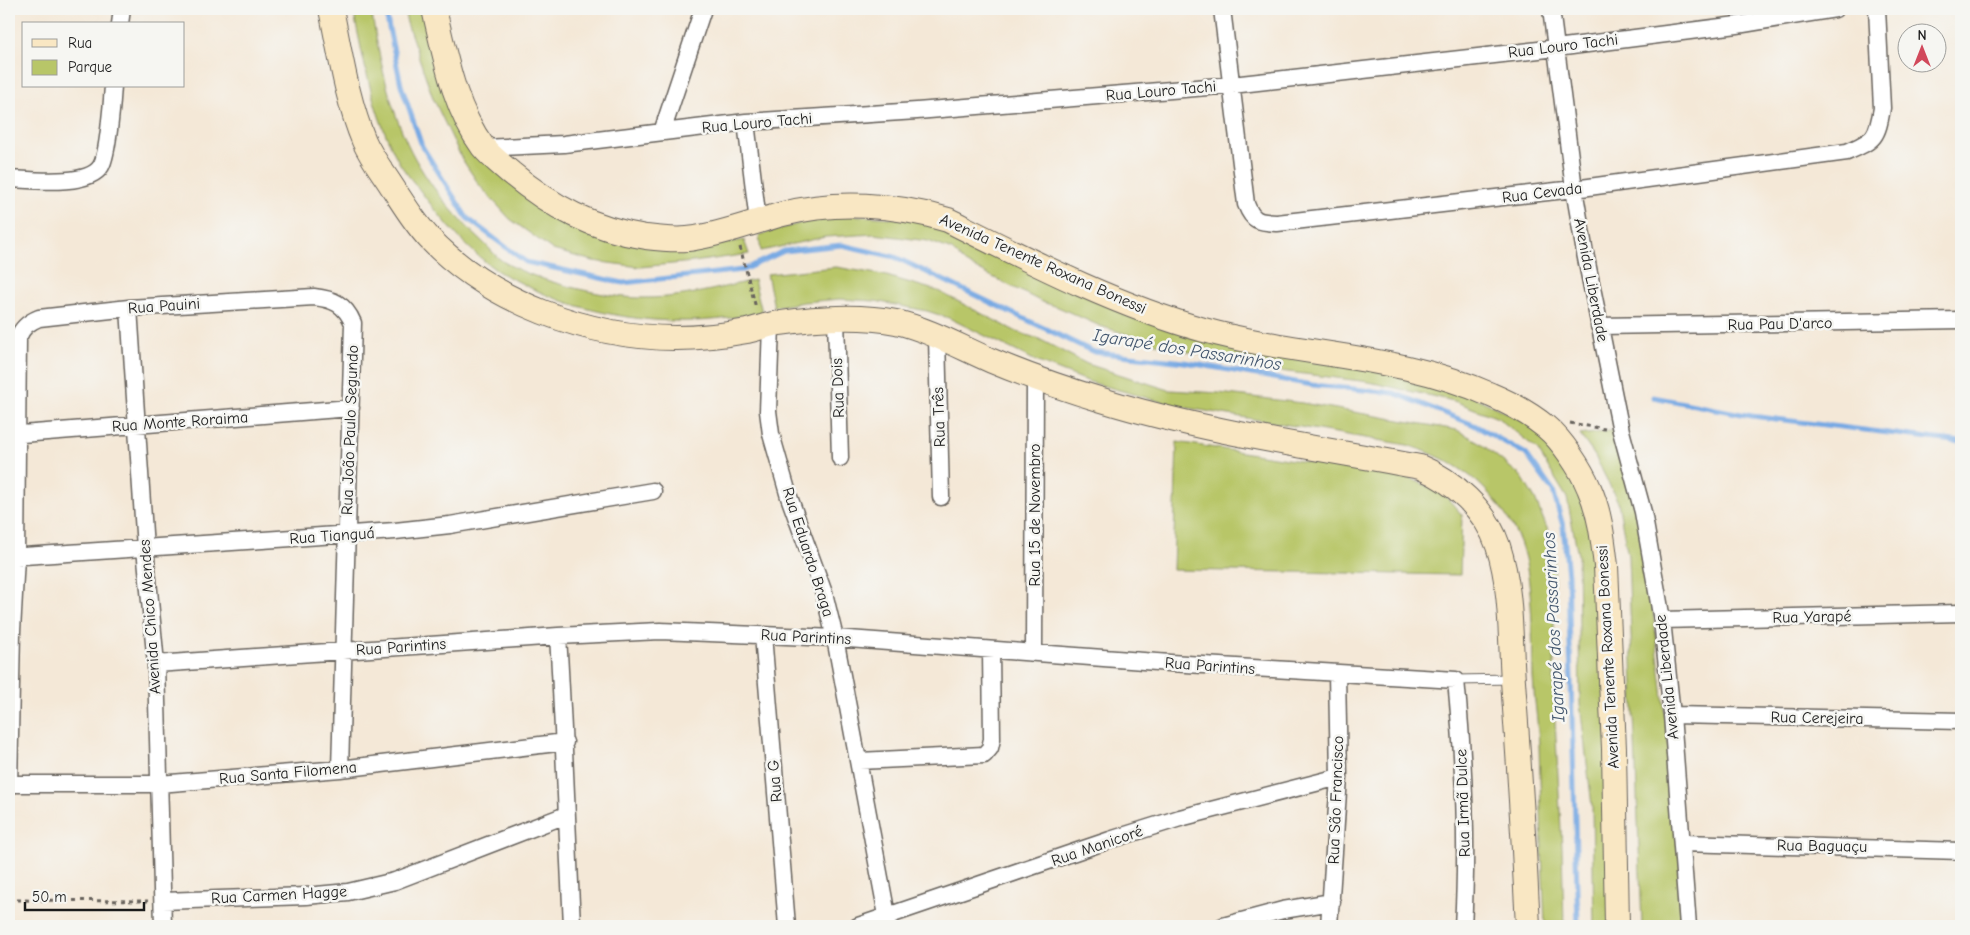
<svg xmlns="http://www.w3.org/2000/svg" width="1970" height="935" viewBox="0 0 1970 935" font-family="'Comic Neue',sans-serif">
<rect width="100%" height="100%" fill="#f6f6f2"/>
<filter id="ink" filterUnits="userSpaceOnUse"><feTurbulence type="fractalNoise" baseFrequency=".02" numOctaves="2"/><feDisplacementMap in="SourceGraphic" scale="10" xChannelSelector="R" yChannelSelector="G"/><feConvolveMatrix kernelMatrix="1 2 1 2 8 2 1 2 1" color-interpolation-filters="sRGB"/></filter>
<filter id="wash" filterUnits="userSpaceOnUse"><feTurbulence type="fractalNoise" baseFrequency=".0096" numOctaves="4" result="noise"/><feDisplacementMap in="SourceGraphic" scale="20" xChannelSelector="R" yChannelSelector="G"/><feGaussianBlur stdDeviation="1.12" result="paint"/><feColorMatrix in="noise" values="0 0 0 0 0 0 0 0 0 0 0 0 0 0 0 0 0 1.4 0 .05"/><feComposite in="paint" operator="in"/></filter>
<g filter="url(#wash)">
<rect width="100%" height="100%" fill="#f4e8d7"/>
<!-- green -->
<path fill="#b8c668" stroke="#6a7142" d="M353 9H371C378 51 387 97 404 136 422 178 452 214 485 244 491 250 497 258 504 262 535 281 603 297 639 298 678 299 716 289 754 280L762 312C684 331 590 320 519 282 512 278 503 275 496 270 468 250 446 224 425 197 417 186 407 175 400 164 373 116 364 62 353 9Z
M404 9H434L458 105 534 197 698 248 744 240 749 254 693 262 640 267 593 261 553 250 510 219 480 186 462 159 433 98 407 23Z
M848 215 922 220 1113 304 1441 381 1542 430 1588 506 1599 553 1614 926H1594L1592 806 1580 704 1578 555 1567 498 1537 449 1498 418 1454 401 1369 382 1280 371 1225 360 1172 348 1100 326 1058 307 1042 302 965 263 952 250 928 241 874 234 825 237 761 251 759 235 812 220Z
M836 267 883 275 938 291 1017 332 1039 339 1087 364 1169 390 1219 393 1302 403 1457 430 1479 442 1522 477 1535 499 1549 533 1554 560V702L1562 848 1564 926H1545C1542 866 1541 805 1539 745 1538 722 1534 700 1533 677 1532 639 1534 569 1517 535 1492 486 1459 461 1407 445L1176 406 1090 382 1038 362 949 318 927 311 875 301 840 299 804 302 774 307 767 274Z
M1617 430 1646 549 1689 926H1642L1628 556 1618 502 1595 456 1580 435Z
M1177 442 1409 478 1443 493 1462 515 1460 575 1173 570Z"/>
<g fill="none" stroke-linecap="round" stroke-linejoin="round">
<!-- stream -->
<path stroke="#77a9e3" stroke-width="5" d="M385 9 401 85 422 146 467 218 526 262 623 283 743 270 784 251 842 245 895 257 1094 352 1184 362 1312 385 1394 393 1474 425 1526 454 1553 491 1563 526 1568 575 1578 926
M1653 397 1752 416 1961 442"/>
</g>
</g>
<g filter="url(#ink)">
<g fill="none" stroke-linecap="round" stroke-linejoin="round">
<defs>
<path id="lane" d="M1456 680 1513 679"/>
<path id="street" d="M1222 9 1246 204C1253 222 1259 222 1277 223L1574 189 1847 152C1875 140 1877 138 1882 108L1877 9
M1551 9 1574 189 1585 253 1621 431 1643 512 1662 620 1672 715 1688 926
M120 24 122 9
M746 122 758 222
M662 132 703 9
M484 148 564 144 746 122 917 111 1232 85 1556 48 1737 25 1835 9
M9 179C31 180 89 187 101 166 108 154 112 103 113 86
M129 308 145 548 156 664 163 926
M836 318 840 458
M771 325 768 411 771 434 789 497 824 593 835 638 889 926
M1599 326 1961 320
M937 337 941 497
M9 435 351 408
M9 557 395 531 450 525 653 491
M1662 620 1961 613
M763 635 787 926
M558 636C564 732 567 828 572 924
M1034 651 1035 378
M156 664 558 636 660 631 835 638 1170 663 1456 680C1464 762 1468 844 1463 926
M1672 715 1961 721
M859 761 984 755 990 748 992 739 991 650
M9 784H159L340 769 565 742
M9 787 12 631 16 557 18 338C22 327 29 322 39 318L129 308 314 297C333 299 345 304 353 323L340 769
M1682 843 1961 851
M163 901 306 896 348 892 395 881 566 815
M858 926 1110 840 1180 818 1339 777
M1223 926 1283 910 1332 902
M1329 926 1339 777 1337 673"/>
<path id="secondary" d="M331 9C340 52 347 101 364 141 371 157 382 171 391 185 403 203 414 222 429 238 490 302 589 338 676 338 700 338 725 335 747 331 756 329 764 326 773 324 812 318 856 314 896 322 928 329 962 348 992 361 1028 376 1065 389 1102 400 1205 432 1314 447 1420 467 1454 481 1486 510 1498 546 1512 589 1510 636 1513 681 1519 762 1524 844 1528 926
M434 9C445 56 454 108 483 147 491 157 502 165 511 173 552 207 593 229 646 237 662 239 680 241 695 238 726 233 753 222 783 214 836 200 895 204 948 220 1028 260 1117 306 1204 330 1298 356 1400 354 1491 395 1510 403 1529 413 1546 427 1562 440 1581 469 1589 488 1600 512 1603 540 1606 566L1614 749 1617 926"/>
</defs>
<!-- lane casing -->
<use href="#lane" stroke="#68635d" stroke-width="11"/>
<!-- street casing -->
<use href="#street" stroke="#68635d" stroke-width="19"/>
<!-- secondary casing -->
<use href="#secondary" stroke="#68635d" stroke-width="26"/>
<!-- path -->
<path stroke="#68635d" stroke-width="3" stroke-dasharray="4 4" stroke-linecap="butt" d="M740 247 756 308
M1570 423 1605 429
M9 900 148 901"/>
<!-- lane -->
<use href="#lane" stroke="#fff" stroke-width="9"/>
<!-- street -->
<use href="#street" stroke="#fff" stroke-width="16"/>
<!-- secondary -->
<use href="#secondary" stroke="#f9e7c3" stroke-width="24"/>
</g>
</g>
<g text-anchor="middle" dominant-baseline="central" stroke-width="5" stroke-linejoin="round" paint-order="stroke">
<!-- street labels -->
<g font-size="16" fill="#1c1c1c" stroke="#f6f6f2">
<text transform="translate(1563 46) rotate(-7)">Rua Louro Tachi</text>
<text transform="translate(1161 91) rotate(-5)">Rua Louro Tachi</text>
<text transform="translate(757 123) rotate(-5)">Rua Louro Tachi</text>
<text transform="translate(1542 193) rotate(-7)">Rua Cevada</text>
<text transform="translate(1043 264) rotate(24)">Avenida Tenente Roxana Bonessi</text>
<text transform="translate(1591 280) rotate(79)">Avenida Liberdade</text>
<text transform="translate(164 306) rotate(-4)">Rua Pauini</text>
<text transform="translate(1780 324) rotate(-1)">Rua Pau D'arco</text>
<text transform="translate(838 388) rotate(-92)">Rua Dois</text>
<text transform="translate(939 417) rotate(-92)">Rua Três</text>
<text transform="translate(180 422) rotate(-4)">Rua Monte Roraima</text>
<text transform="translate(350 430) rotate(-88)">Rua João Paulo Segundo</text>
<text transform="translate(1035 515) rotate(-90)">Rua 15 de Novembro</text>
<text transform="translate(332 536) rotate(-4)">Rua Tianguá</text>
<text transform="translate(808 552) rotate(72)">Rua Eduardo Braga</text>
<text transform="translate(150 617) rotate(-94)">Avenida Chico Mendes</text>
<text transform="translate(1812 617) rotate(-1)">Rua Yarapé</text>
<text transform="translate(806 637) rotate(3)">Rua Parintins</text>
<text transform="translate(401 647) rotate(-4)">Rua Parintins</text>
<text transform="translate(1608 657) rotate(-93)">Avenida Tenente Roxana Bonessi</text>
<text transform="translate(1210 666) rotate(4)">Rua Parintins</text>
<text transform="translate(1667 677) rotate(-96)">Avenida Liberdade</text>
<text transform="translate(1817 718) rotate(1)">Rua Cerejeira</text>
<text transform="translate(288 773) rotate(-5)">Rua Santa Filomena</text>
<text transform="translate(775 781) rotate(-95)">Rua G</text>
<text transform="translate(1336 800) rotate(-88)">Rua São Francisco</text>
<text transform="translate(1463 803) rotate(-92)">Rua Irmã Dulce</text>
<text transform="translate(1097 846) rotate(-19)">Rua Manicoré</text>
<text transform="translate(1822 846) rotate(1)">Rua Baguaçu</text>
<text transform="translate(279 895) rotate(-3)">Rua Carmen Hagge</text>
</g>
<!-- water labels -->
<g font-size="18" font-style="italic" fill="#40546c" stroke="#f6f6f2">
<text transform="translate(1187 350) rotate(9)">Igarapé dos Passarinhos</text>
<text transform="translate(1554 627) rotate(-93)">Igarapé dos Passarinhos</text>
</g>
</g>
<!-- margin -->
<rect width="1970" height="935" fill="none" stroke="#f6f6f2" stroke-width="30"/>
<!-- legend -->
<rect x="22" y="22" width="162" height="65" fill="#f6f6f2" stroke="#9f9f9c"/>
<rect x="32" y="39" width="25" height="8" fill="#f9e7c3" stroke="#9f9f9c"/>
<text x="68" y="48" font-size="15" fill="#1c1c1c">Rua</text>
<rect x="32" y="60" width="25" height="15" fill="#b8c668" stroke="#9f9f9c"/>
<text x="68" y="72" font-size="15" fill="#1c1c1c">Parque</text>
<!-- north arrow -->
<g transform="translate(1922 48)"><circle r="24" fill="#f6f6f2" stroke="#9f9f9c"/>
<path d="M0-4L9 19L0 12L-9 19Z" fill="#d1495b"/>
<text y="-8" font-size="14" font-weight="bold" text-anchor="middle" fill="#1c1c1c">N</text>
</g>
<!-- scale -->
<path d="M25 902v8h119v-8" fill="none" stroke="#1c1c1c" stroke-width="2.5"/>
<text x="32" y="902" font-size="15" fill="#1c1c1c" stroke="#f6f6f2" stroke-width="4" paint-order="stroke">50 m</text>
</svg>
